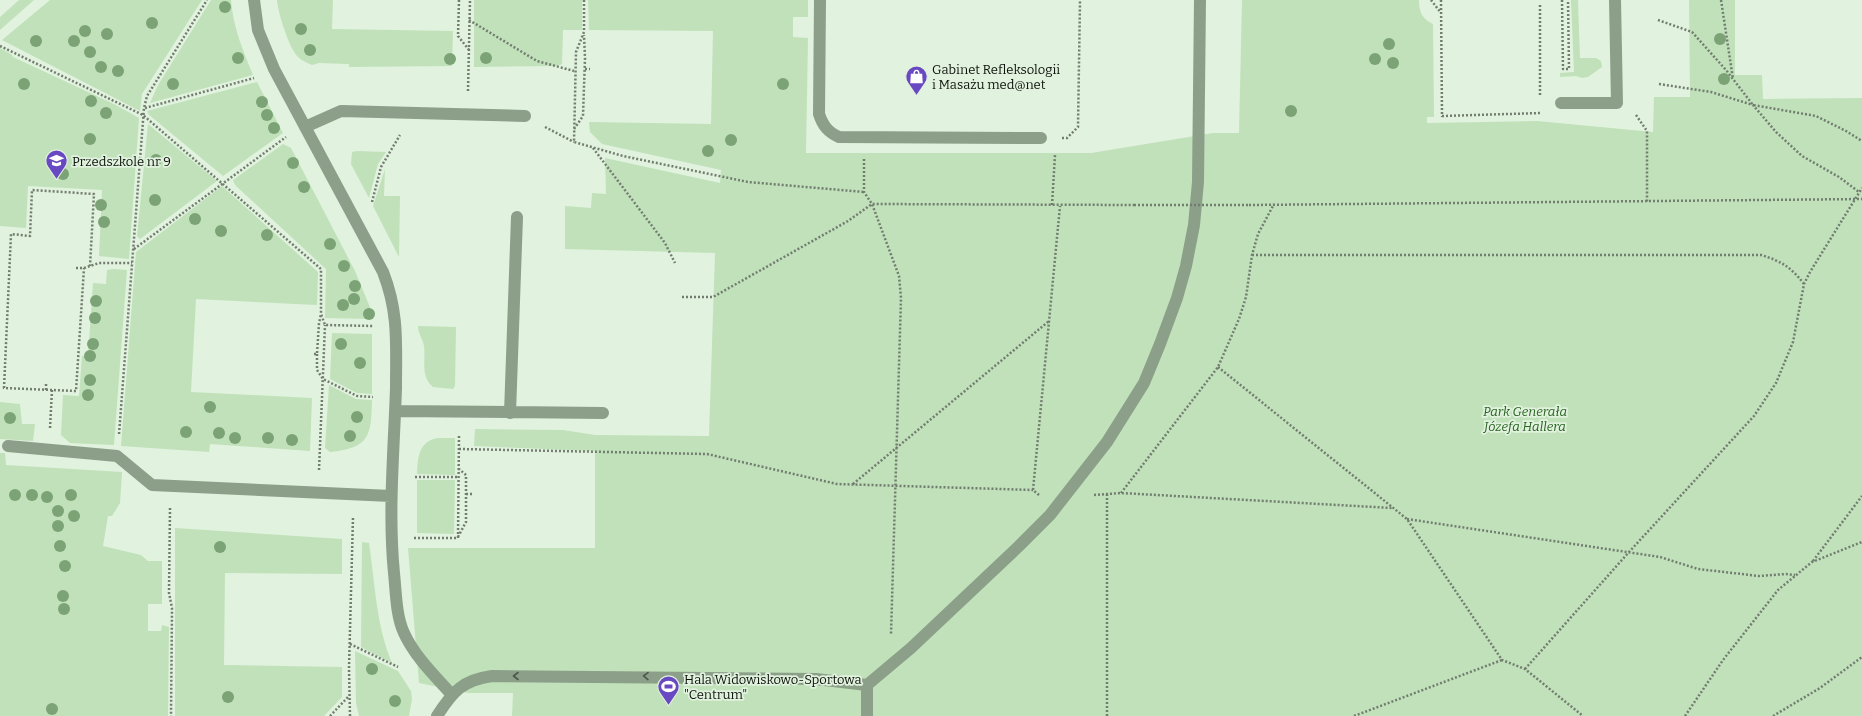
<svg xmlns="http://www.w3.org/2000/svg" width="1862" height="716" viewBox="0 0 1862 716" font-family="Bitter,serif">
<rect width="100%" height="100%" fill="#e1f2de"/>
<!-- green -->
<path fill="#c0e1ba" d="M19 0H34L0 30V17Z
M50 0H202L142 94 140 111 2 40Z
M211 0H231C233 27 243 51 253 75L150 103 158 85Z
M277 0H333L332 29 453 31 452 66 349 67V64L319 63 312 65C308 63 302 61 298 57 289 48 278 13 277 0Z
M474 0H582V30H563L562 64 557 66 474 67Z
M588 0H808V17H793V37L808 38 806 153H1091L1213 133H1239L1242 0H1419C1419 12 1422 19 1433 24L1434 117H1427V123L1537 121 1653 132 1654 97H1690L1689 0H1735V75H1762L1763 99 1862 98V716H512L513 693H468L419 683 408 548H595V451L474 446 475 429 563 430 595 435 709 436 715 253 565 249V206L591 208 592 193 606 194 605 158 720 183 721 170 602 144 590 132 589 122 711 124 713 31 589 30Z
M1571 0H1578L1580 58H1596L1601 61 1602 67 1588 77 1582 78 1576 76 1560 77V73L1574 72Z
M0 48 11 54 13 57 116 105 139 118 129 259 99 256 102 190 28 186 26 228 0 226Z
M257 82 283 133 223 176 148 114 147 111Z
M148 124 217 181 140 239 137 236Z
M283 144 291 148 355 271 372 312 370 319 325 318 326 269 235 185 233 180Z
M357 151 386 152 378 164 369 198 351 164 352 152Z
M385 169 384 196H400L399 257 373 206Z
M222 186 318 272 317 305 196 299 191 392 312 398 310 451 210 444 209 452 121 446 136 252Z
M114 269 127 270 114 445 70 443 61 435 63 395 79 396 82 356H88L93 283 106 284 107 270Z
M418 326 456 327 455 386 453 389 433 387C420 376 426 362 424 346 423 339 418 334 418 326Z
M332 333 372 334V394L357 393 330 379Z
M329 385 356 399 372 400C371 436 370 448 330 452L325 448Z
M0 402 20 404 22 424H35L33 441 0 439Z
M437 438H455V475L417 474C418 458 418 442 437 438Z
M0 453H5L6 465 122 472 120 503 112 516H108L103 546 141 555 148 561H162V604H148V631H161L162 625 169 627 168 716H0Z
M417 480H455L454 534 417 533Z
M175 528 342 539V574L225 573 224 665 342 667V697L324 716H175Z
M362 542 369 543C375 583 376 625 392 663L361 647Z
M355 651 398 671 411 691 412 699 409 716H359L356 703Z"/>
<g fill="none" stroke-linecap="round" stroke-linejoin="round">
<!-- path -->
<path stroke="#727d70" stroke-width="2.5" stroke-dasharray="2 2" stroke-linecap="butt" d="M459 0 458 36 469 50
M584 0V32L576 52 574 142 623 156 748 182 864 192
M1431 0 1441 13
M1441 0 1442 116 1541 113
M1562 0 1563 69H1569L1568 0
M1721 0 1733 79
M469 20 537 61 574 71
M1658 20 1692 32 1726 70 1753 105 1816 116 1846 131 1862 141
M0 46 143 115 321 269V314L325 325 374 326
M585 69H590
M1659 84 1711 92 1753 105 1776 132 1802 156 1839 177 1859 192
M468 91 470 0
M1540 95V3
M145 108 254 78
M1636 115 1647 131V202
M545 127 574 142
M574 129 583 116 585 58 584 35
M1062 138H1067L1078 127 1080 0
M593 148 665 243 675 263
M864 159V192L872 204 899 276 901 298 891 634
M372 202 381 167 400 135
M1052 205 1055 155
M1249 205 1862 199
M134 249 286 137
M1252 255H1761C1781 261 1791 267 1804 284
M76 268H84L99 263H132
M682 297H713L848 221 872 204 1134 205
M314 354H317L319 323 321 314
M317 354V370L323 379 357 396 373 397
M1218 367 1407 519 1502 660 1525 669 1583 716
M46 390V384
M52 390 4 388 11 234 30 236 32 190 94 194 90 266
M50 428 52 390 76 391 84 268
M119 434 144 108 147 96 207 0
M459 449 707 454 837 484 1033 490
M319 470 325 325
M415 477H459
M853 484 1049 321
M1121 493 1218 367 1239 319 1246 297 1252 255 1258 234 1274 204
M466 494H473
M1107 494V716
M1039 495 1033 490 1060 206
M1094 495 1121 493 1392 508
M170 508 169 593 172 608 171 716
M1407 519 1660 557 1698 569 1759 576 1786 574 1795 575
M458 537 466 522V475L459 469
M414 538H458L459 435
M1813 561 1862 496
M350 644 398 667
M1525 669 1629 552 1754 416 1776 383 1793 342 1804 284 1810 272 1862 188
M330 716 349 696
M350 716 349 668 353 517
M1354 716 1502 660
M1685 716 1723 660 1778 590 1812 562 1862 542
M1773 716 1820 688 1862 657"/>
<!-- minor -->
<path stroke="#8c9f89" stroke-width="12" d="M254 0 258 30 274 69 383 272C399 313 396 344 396 388 394 450 388 512 394 573 396 592 396 616 404 633 415 657 435 676 452 695
M820 0 819 114C823 126 828 132 839 137L1041 138
M1561 103H1617L1615 0
M305 127 341 111 525 116
M396 411 603 413
M510 413 517 217
M8 446 117 456 152 485 391 496
M867 685V716
M437 716C453 691 463 680 492 676L816 679 867 685 911 648 1019 546 1050 515 1107 442 1144 383 1160 344 1177 298 1186 266 1194 225 1198 182 1200 0"/>
<!-- path-bridge -->
<path stroke="#727d70" stroke-width="2.5" stroke-dasharray="2 2" stroke-linecap="butt" d="M1134 205H1249"/>
</g>
<!-- trees -->
<g fill="#7ca376">
<circle cx="225" cy="7" r="6"/>
<circle cx="152" cy="23" r="6"/>
<circle cx="301" cy="29" r="6"/>
<circle cx="85" cy="31" r="6"/>
<circle cx="107" cy="34" r="6"/>
<circle cx="1720" cy="39" r="6"/>
<circle cx="36" cy="41" r="6"/>
<circle cx="74" cy="41" r="6"/>
<circle cx="1389" cy="44" r="6"/>
<circle cx="310" cy="50" r="6"/>
<circle cx="90" cy="52" r="6"/>
<circle cx="238" cy="58" r="6"/>
<circle cx="486" cy="58" r="6"/>
<circle cx="450" cy="59" r="6"/>
<circle cx="1375" cy="59" r="6"/>
<circle cx="1393" cy="63" r="6"/>
<circle cx="101" cy="67" r="6"/>
<circle cx="118" cy="71" r="6"/>
<circle cx="1724" cy="79" r="6"/>
<circle cx="24" cy="84" r="6"/>
<circle cx="173" cy="84" r="6"/>
<circle cx="783" cy="84" r="6"/>
<circle cx="91" cy="101" r="6"/>
<circle cx="262" cy="102" r="6"/>
<circle cx="1291" cy="111" r="6"/>
<circle cx="106" cy="113" r="6"/>
<circle cx="267" cy="115" r="6"/>
<circle cx="274" cy="128" r="6"/>
<circle cx="90" cy="139" r="6"/>
<circle cx="731" cy="140" r="6"/>
<circle cx="708" cy="151" r="6"/>
<circle cx="156" cy="160" r="6"/>
<circle cx="293" cy="163" r="6"/>
<circle cx="63" cy="174" r="6"/>
<circle cx="304" cy="187" r="6"/>
<circle cx="155" cy="200" r="6"/>
<circle cx="101" cy="205" r="6"/>
<circle cx="195" cy="219" r="6"/>
<circle cx="104" cy="222" r="6"/>
<circle cx="221" cy="231" r="6"/>
<circle cx="267" cy="235" r="6"/>
<circle cx="330" cy="244" r="6"/>
<circle cx="344" cy="266" r="6"/>
<circle cx="355" cy="286" r="6"/>
<circle cx="354" cy="299" r="6"/>
<circle cx="96" cy="301" r="6"/>
<circle cx="343" cy="305" r="6"/>
<circle cx="369" cy="314" r="6"/>
<circle cx="95" cy="318" r="6"/>
<circle cx="93" cy="344" r="6"/>
<circle cx="341" cy="344" r="6"/>
<circle cx="90" cy="356" r="6"/>
<circle cx="360" cy="363" r="6"/>
<circle cx="90" cy="380" r="6"/>
<circle cx="88" cy="395" r="6"/>
<circle cx="210" cy="407" r="6"/>
<circle cx="357" cy="417" r="6"/>
<circle cx="10" cy="418" r="6"/>
<circle cx="186" cy="432" r="6"/>
<circle cx="219" cy="433" r="6"/>
<circle cx="350" cy="436" r="6"/>
<circle cx="235" cy="438" r="6"/>
<circle cx="268" cy="438" r="6"/>
<circle cx="292" cy="440" r="6"/>
<circle cx="15" cy="495" r="6"/>
<circle cx="32" cy="495" r="6"/>
<circle cx="71" cy="495" r="6"/>
<circle cx="47" cy="497" r="6"/>
<circle cx="58" cy="511" r="6"/>
<circle cx="74" cy="516" r="6"/>
<circle cx="58" cy="526" r="6"/>
<circle cx="60" cy="546" r="6"/>
<circle cx="220" cy="547" r="6"/>
<circle cx="65" cy="566" r="6"/>
<circle cx="63" cy="596" r="6"/>
<circle cx="64" cy="609" r="6"/>
<circle cx="372" cy="669" r="6"/>
<circle cx="228" cy="697" r="6"/>
<circle cx="395" cy="701" r="6"/>
<circle cx="52" cy="709" r="6"/>
</g>
<!-- one-way arrows -->
<defs><path id="oneway-chevron" d="M-2-3.5L2.5 0L-2 3.5" fill="none" stroke-width="1.6" stroke-linecap="round" stroke-linejoin="round"/></defs>
<g stroke="#4c594a">
<use href="#oneway-chevron" transform="translate(516 676) rotate(180)"/>
<use href="#oneway-chevron" transform="translate(646 676) rotate(-179)"/>
</g>
<!-- icons -->
<defs>
<symbol id="shop-pin" viewBox="-11 -11 22 30"><path d="M0 17L-7.5 6A9.5 9.5 0 1 1 7.5 6Z" fill="#6949c2" stroke="#e1f2de"/><path d="M-5-2.5h2.3a2.7 3.5 0 0 1 5.4 0H5L5.5 6h-11ZM-1.5-2.5h3a1.5 2.3 0 0 0-3 0Z" fill="#fff"/></symbol>
<symbol id="school-pin" viewBox="-11 -11 22 30"><path d="M0 17L-7.5 6A9.5 9.5 0 1 1 7.5 6Z" fill="#6949c2" stroke="#e1f2de"/><path d="M0-5L7-2L0 1L-7-2ZM-4 1L0 2.5L4 1V4Q0 6-4 4Z" fill="#fff"/></symbol>
<symbol id="stadium-pin" viewBox="-11 -11 22 30"><path d="M0 17L-7.5 6A9.5 9.5 0 1 1 7.5 6Z" fill="#6949c2" stroke="#e1f2de"/><path d="M0-5a6.5 5 0 1 0 0 10a6.5 5 0 1 0 0-10ZM-3.5-1.8h7v3.6h-7Z" fill="#fff"/></symbol>
</defs>
<g fill-rule="evenodd">
<use href="#shop-pin" x="904" y="64" width="25" height="34"/>
<use href="#school-pin" x="44" y="148" width="25" height="34"/>
<use href="#stadium-pin" x="656" y="674" width="25" height="34"/>
</g>
<g text-anchor="middle" dominant-baseline="central" stroke-width="3.5" stroke-linejoin="round" paint-order="stroke">
<!-- poi labels -->
<g font-size="13" fill="#0d130c" stroke="#e1f2de" text-anchor="start">
<text x="932" y="69">Gabinet Refleksologii<tspan x="932" dy="15">i Masażu med@net</tspan></text>
<text x="72" y="161">Przedszkole nr 9</text>
<text x="684" y="679">Hala Widowiskowo-Sportowa<tspan x="684" dy="15">"Centrum"</tspan></text>
</g>
<!-- park labels -->
<g font-size="13" font-style="italic" fill="#296321" stroke="#e1f2de">
<text x="1525" y="411">Park Generała<tspan x="1525" dy="15">Józefa Hallera</tspan></text>
</g>
</g>
</svg>
